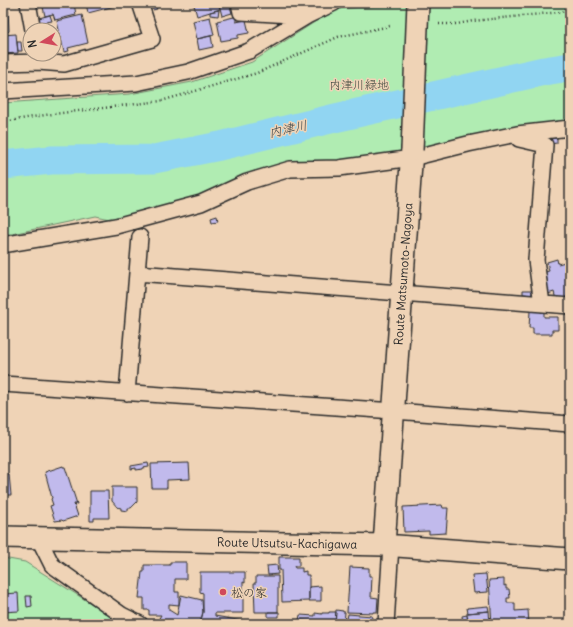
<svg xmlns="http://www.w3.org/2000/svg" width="573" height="627" viewBox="0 0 573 627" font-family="Delius,'Klee One',sans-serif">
<rect width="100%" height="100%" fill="#efd3b6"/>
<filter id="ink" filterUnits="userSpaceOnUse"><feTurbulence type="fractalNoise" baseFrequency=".025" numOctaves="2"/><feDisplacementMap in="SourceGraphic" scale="8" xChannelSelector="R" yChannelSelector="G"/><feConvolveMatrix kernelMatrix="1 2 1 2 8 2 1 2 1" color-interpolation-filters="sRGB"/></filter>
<g filter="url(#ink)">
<!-- green -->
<path fill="#b0ecb2" stroke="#6e8c6e" d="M426 3H570V123L392 156 340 163 114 220 95 216 12 234H3V103L130 94 192 82 252 62 335 9Z
M3 558 25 562 103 611 118 624H3Z"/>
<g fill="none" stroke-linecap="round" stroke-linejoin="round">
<!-- river -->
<path stroke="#91d5f2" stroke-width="29" d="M3 165 51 160 154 159 220 146 335 118 544 71 570 67"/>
</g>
<!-- building -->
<path fill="#c1baec" stroke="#2b2b2b" d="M59 3H74L76 15 55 20 53 14 45 16 43 7Z
M86 3H114L115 6 88 13Z
M151 3H165L156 6 157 9 153 10Z
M192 3H218L220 9 197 16 194 5 193 6Z
M223 3H229L232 13 222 16 219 4Z
M3 9H7V10H8L9 31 8 32H3Z
M219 10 218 16 210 15V12Z
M50 15 52 21 40 23 39 18Z
M82 15 88 43 68 48 69 51 64 52 57 21Z
M210 17 214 35 197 39 193 21Z
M234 17H236V22L246 20 249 33 238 35V38L221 41 217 21Z
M16 34 18 53 3 54V35Z
M211 36 213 47 199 50 197 39Z
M17 42H21L22 51H18Z
M557 138V143L550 144 549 139Z
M217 216 218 221 212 222 211 218Z
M557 259 558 264 565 262 566 268 569 267 570 296 556 300 554 292 548 294 545 281 547 280 545 272 549 271 547 262Z
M523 290H532V295L523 294Z
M530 311H544V317H558V330H552V334H533V328H529Z
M148 463 149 467 143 468V469L136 470V468L131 469V466Z
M189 463 190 479 167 480V488H152L151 464Z
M63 466V467H65L77 504H74L78 516 63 521 62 520 55 521 50 506 53 505 51 499 52 498 45 472Z
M3 474H9L11 495H3Z
M112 487H137V502L131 508H128V511L121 510V508L117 507 112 501Z
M90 491H108L109 518H94V521H90Z
M442 505 443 508H448L446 533 429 534V531L404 532 403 507Z
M279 557H299V566H294L295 568H302V572L306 571V575H309V601L282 602 281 570H279Z
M170 562H186V579H175V592H179V605L169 604V610L177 615 181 595 202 600 203 612 200 624H176V622L175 624H164L158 620 161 615H149V610H144V598H139L142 572H144V565H170Z
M277 565 278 574 268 575 267 566Z
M350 567 369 568V576H372L371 597 378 598 377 612H373V613L347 612Z
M200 572H245V583L243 582V613H215V616L259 624H200L203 612V593L200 592Z
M486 574 488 592 474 593 472 575Z
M256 576H278V612H255L254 583H256Z
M504 579V586L506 585V589H509L510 598H507V603H515V611L528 610 529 624H492L489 580Z
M321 586V601H309V587Z
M18 593 19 611 3 612V594Z
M26 596H31L32 606 27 607Z
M488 606 489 611 468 613 467 608Z
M336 610 343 611V612H345L344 624H335Z
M489 611 490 624H468L467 613Z
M268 612H279V617H268Z
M329 612H336L335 624 314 623V621L299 620 300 615 315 616V613L322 614V613H329Z
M348 614 372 616 371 624H346Z
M467 615 468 624H463L462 616Z"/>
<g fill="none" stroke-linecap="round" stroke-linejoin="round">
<defs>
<path id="minor" d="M28 3 33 30
M239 3 241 12 307 16
M3 63 38 62 64 64 152 39 140 3
M3 91 136 83 188 72 249 51 307 16 334 3
M518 136 519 139 545 145 536 260 542 304
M3 244H8L116 226 201 203 247 182 290 169 339 168 412 158 468 144 517 134 570 128
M137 273 570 306
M3 384 394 411 570 424
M127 393 140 237
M38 537 52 565 122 615 140 624
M386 624 391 545"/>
<path id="secondary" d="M3 537 384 545 570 559
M384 545 412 150"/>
</defs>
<!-- minor casing -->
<use href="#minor" stroke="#2b2b2b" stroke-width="18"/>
<!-- secondary casing -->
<use href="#secondary" stroke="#2b2b2b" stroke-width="24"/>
<!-- path -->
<path stroke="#2b2b2b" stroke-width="2.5" stroke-dasharray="1 3" stroke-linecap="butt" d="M439 24H457L473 21 570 11
M3 122 45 115 161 101 257 73 338 37 390 26"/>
<!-- minor -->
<use href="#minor" stroke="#efd3b6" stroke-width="15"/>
<!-- secondary -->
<use href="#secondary" stroke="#efd3b6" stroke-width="21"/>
<defs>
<path id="secondary-bridge" d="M412 150 418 3"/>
</defs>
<!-- secondary-bridge casing -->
<use href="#secondary-bridge" stroke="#2b2b2b" stroke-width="24" stroke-linecap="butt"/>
<!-- secondary-bridge -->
<use href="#secondary-bridge" stroke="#efd3b6" stroke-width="21"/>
</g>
</g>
<!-- markers -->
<circle fill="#d1495b" stroke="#efd3b6" stroke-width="1.5" cx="223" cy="592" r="4"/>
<g text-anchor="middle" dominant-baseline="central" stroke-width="3" stroke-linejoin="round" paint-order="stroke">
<!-- park labels -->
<g font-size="12" fill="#3f483f" stroke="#efd3b6">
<text x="359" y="84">内津川緑地</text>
</g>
<!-- street labels -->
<g font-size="12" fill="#2b2b2b" stroke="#efd3b6">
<text transform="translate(403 274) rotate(-86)">Route Matsumoto-Nagoya</text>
<text transform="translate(287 543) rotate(1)">Route Utsutsu-Kachigawa</text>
</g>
<!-- poi labels -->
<g font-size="12" fill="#2b2b2b" stroke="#efd3b6" text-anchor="start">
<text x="231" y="592">松の家</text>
</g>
<!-- water labels -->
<g font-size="13" font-style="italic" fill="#3a4449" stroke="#efd3b6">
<text transform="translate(288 129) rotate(-12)">内津川</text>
</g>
</g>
<!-- margin -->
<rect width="573" height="627" fill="none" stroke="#efd3b6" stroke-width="16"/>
<rect x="8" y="8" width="557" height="611" fill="none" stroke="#2b2b2b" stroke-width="1.5" filter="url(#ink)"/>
<!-- north arrow -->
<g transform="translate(42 42) rotate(259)"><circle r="19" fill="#efd3b6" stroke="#a1907e"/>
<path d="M0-3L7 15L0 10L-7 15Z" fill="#d1495b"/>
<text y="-6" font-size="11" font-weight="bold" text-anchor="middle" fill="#2b2b2b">N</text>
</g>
</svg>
